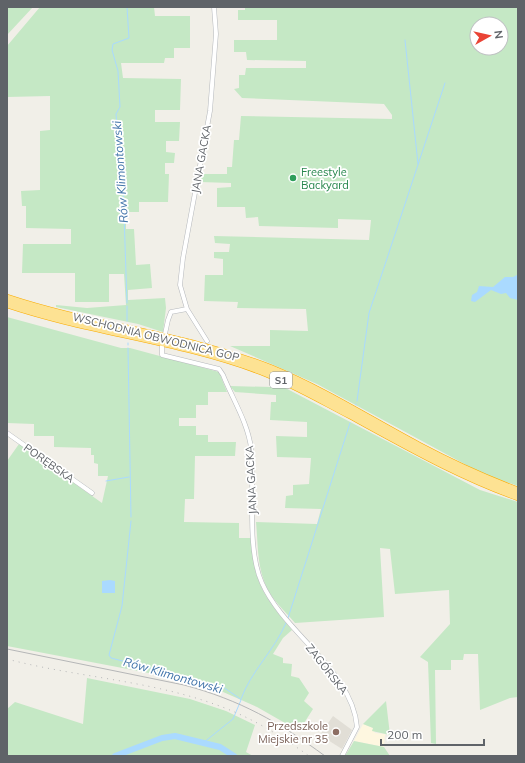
<svg xmlns="http://www.w3.org/2000/svg" width="525" height="763" viewBox="0 0 525 763" font-family="Mulish,sans-serif">
<rect width="100%" height="100%" fill="#f1efe8"/>
<!-- commercial -->
<path fill="#fef7e0" d="M363 724 373 728 375 733 385 734 384 747 354 741Z"/>
<!-- education -->
<path fill="#e1ded6" d="M333 716 352 730 342 749 320 735Z"/>
<!-- green -->
<path fill="#c5e8c5" fill-rule="evenodd" d="M7 7H33L7 35Z
M40 7H154L155 16H190V48H174V58H165L164 63H121L123 78 181 79 180 110H155V122H180L179 141H166V152L175 153 174 163H165V174H169L168 202H139V212H126V229H134L136 265 150 264 152 288 128 290V300L165 298 166 308 163 332 138 324 56 307V305L87 308 126 305 124 274H109V302H75V273H22L23 244H71V229L26 228V206H22L21 191 40 190V131L50 130V96L7 97V46Z
M245 7H518V486L481 473 317 384 230 346H270V330L308 331 306 309 237 308 238 302 204 301 205 275H223V259L214 258V252H229L230 244 215 243 214 236 369 240 371 220 338 219V228L259 226 258 217 246 218 245 207H217V188L231 187V183L200 182 202 174H227V167H232L234 140H239L241 116 392 119V115L384 104 242 98 234 89 239 88V75H245L246 68H306V61L247 60 246 52H234V40H277V20H238V10H245ZM477 24H501V48H477Z
M7 317 121 348H130L219 372 227 392H208V405H196V418H179V426H196V435H208V442H236L235 456H195L194 499H185L184 522 239 523V538H252C253 583 264 596 292 630L283 638 273 654 283 658V663L292 664 291 676 299 678 309 693 304 701 313 709 299 731 257 707 214 688 175 678 7 646V461L19 444 102 503 108 476H98V464L94 463V455H91V448L54 447V436H34V424L7 423Z
M272 381 480 490 518 502V697L510 698 480 710 478 654H464L463 660H451V670H435L436 744 431 743 428 662 420 657 450 624 449 590 395 594 390 549 380 548 384 617 295 623C284 610 269 597 264 581 257 562 258 542 256 522L317 524 321 509 285 508 286 496 293 495V485L309 484 311 458 277 457 276 436 307 437V422L270 420 271 402H276V395L235 392 230 386 271 387Z
M87 678 190 699 226 711 255 725 246 752 253 756H7V709L15 702 83 724Z
M386 701 390 735 372 731 373 728 363 724Z
M354 741 384 747 390 756H345Z"/>
<!-- water -->
<path fill="#aadaff" d="M517 275 518 300 510 298 506 293 501 294 491 290 475 302 471 301 472 295 477 292 479 286 493 287 505 277H513Z
M110 580 115 581V593H102V581Z"/>
<g fill="none" stroke-linecap="round" stroke-linejoin="round">
<!-- stream -->
<path stroke="#aadaff" stroke-width="1" d="M405 40 418 164
M127 303 122 154 119 149 116 114 120 107 118 71 112 50 113 44 129 38 127 7
M127 321V306
M128 343V345
M128 348 131 517
M357 401 369 313 445 83
M356 405V404
M106 481 129 477
M131 521 122 606 109 655 111 658 223 687 239 698 241 700 233 719 203 743
M288 618 350 423
M241 699C251 671 274 651 286 623"/>
<!-- river -->
<path stroke="#aadaff" stroke-width="6" d="M115 756 162 738 175 736 220 747 234 756"/>
<defs>
<path id="minor" d="M165 334 168 320 171 312 187 309
M207 341 187 309 180 285 183 258 210 111 216 34 214 7
M162 346V355L219 369 223 375C232 398 248 423 251 448 255 488 246 548 262 583 284 633 353 671 357 727L342 756
M7 433 92 493"/>
<path id="motorway" d="M7 298C94 327 186 335 272 369 323 390 370 420 419 446 451 463 484 478 518 491
M7 304C90 332 179 340 261 371 292 383 321 400 350 415 405 445 459 476 518 497"/>
</defs>
<!-- minor casing -->
<use href="#minor" stroke="#b5b8bc" stroke-width="5"/>
<!-- motorway casing -->
<use href="#motorway" stroke="#f9ab00" stroke-width="8"/>
<!-- minor -->
<use href="#minor" stroke="#fff" stroke-width="4"/>
<!-- motorway -->
<use href="#motorway" stroke="#fde293" stroke-width="7"/>
<!-- tram -->
<path stroke="#b6b7b8" stroke-width="1" d="M7 649 184 685C240 700 279 722 325 756"/>
<!-- rail -->
<path stroke="#b6b7b8" stroke-width="1" stroke-dasharray="1 5" stroke-linecap="butt" d="M7 659C75 677 147 680 214 704 249 716 280 735 309 756"/>
</g>
<!-- markers -->
<circle fill="#2e9e5b" stroke="#fff" stroke-width="1.5" cx="293" cy="178" r="4"/>
<circle fill="#8d6e63" stroke="#fff" stroke-width="1.5" cx="336" cy="732" r="4"/>
<g text-anchor="middle" dominant-baseline="central" stroke-width="3.5" stroke-linejoin="round" paint-order="stroke">
<!-- shield labels -->
<rect fill="#fff" stroke="#8f9295" stroke-width="1" x="270" y="372" width="22" height="16" rx="3"/>
<g font-size="10" font-weight="bold" fill="#5f6368">
<text x="281" y="380">S1</text>
</g>
<!-- street labels -->
<g font-size="11" fill="#5f6368" stroke="#fff">
<text transform="translate(201 159) rotate(-80)">JANA GACKA</text>
<text transform="translate(156 337) rotate(14)">WSCHODNIA OBWODNICA GOP</text>
<text transform="translate(49 463) rotate(35)">PORĘBSKA</text>
<text transform="translate(251 480) rotate(-93)">JANA GACKA</text>
<text transform="translate(327 669) rotate(52)">ZAGÓRSKA</text>
</g>
<!-- leisure labels -->
<g font-size="11" fill="#27864d" stroke="#fff" text-anchor="start">
<text x="301" y="172">Freestyle<tspan x="301" dy="13">Backyard</tspan></text>
</g>
<!-- education labels -->
<g font-size="11" fill="#785e54" stroke="#fff" text-anchor="end">
<text x="328" y="726">Przedszkole<tspan x="328" dy="13">Miejskie nr 35</tspan></text>
</g>
<!-- water labels -->
<g font-size="12" font-style="italic" fill="#4174aa" stroke="#fff">
<text transform="translate(120 172) rotate(-94)">Rów Klimontowski</text>
<text transform="translate(173 675) rotate(16)">Rów Klimontowski</text>
</g>
</g>
<!-- border -->
<rect width="525" height="763" fill="none" stroke="#5f6368" stroke-width="16"/>
<!-- north arrow -->
<g transform="translate(489 36) rotate(82)"><circle r="19" fill="#ffffff" stroke="#bfc1c3"/>
<path d="M0-3L7 15L0 10L-7 15Z" fill="#ea4335"/>
<text y="-6" font-size="11" font-weight="bold" text-anchor="middle" fill="#5f6368">N</text>
</g>
<!-- scale -->
<path d="M381 739v6h103v-6" fill="none" stroke="#5f6368" stroke-width="2"/>
<text x="387" y="739" font-size="12" fill="#5f6368" stroke="#ffffff" stroke-width="3" paint-order="stroke">200 m</text>
</svg>
